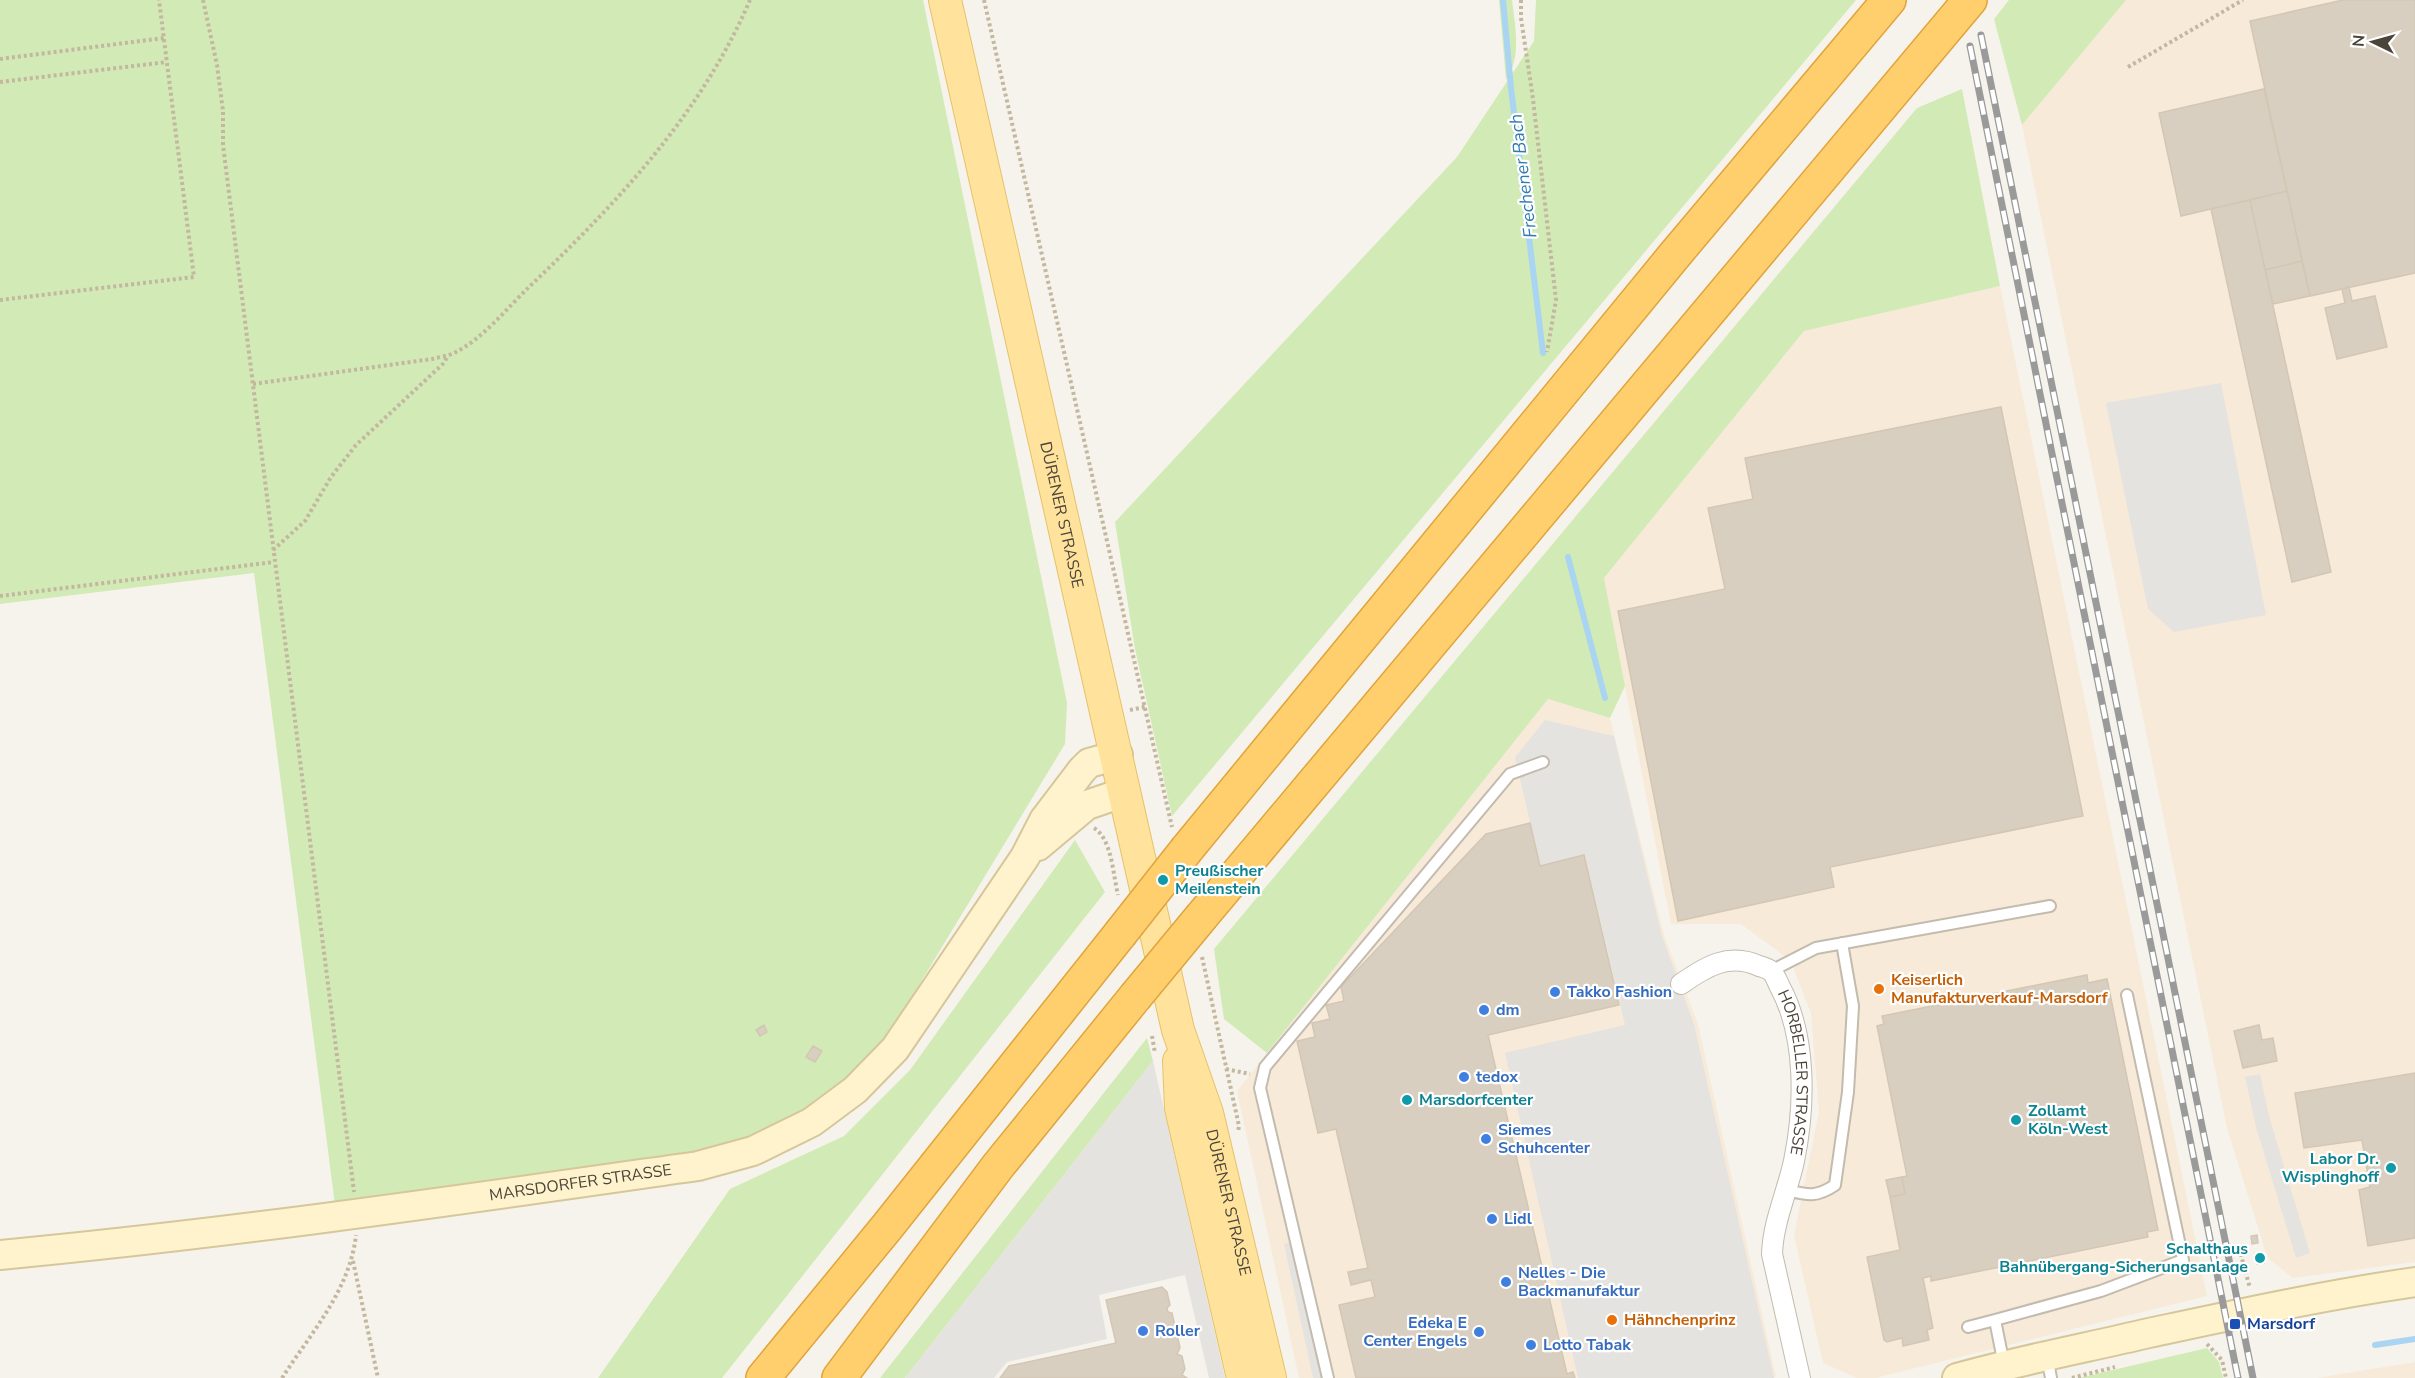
<svg xmlns="http://www.w3.org/2000/svg" width="2415" height="1378" viewBox="0 0 2415 1378" font-family="'Nunito Sans',sans-serif">
<rect width="100%" height="100%" fill="#f6f3ec"/>
<!-- commercial -->
<path fill="#f7ead8" d="M2126 0H2415V1262L2293 1278 2269 1259 2265 1250 2227 1128 2022 125Z
M2000 286 2207 1296 1875 1378H1857L1823 1363 1794 1235 1819 1112 1811 1014 1791 961 1741 924H1671L1604 578 1804 331Z
M1548 699 1610 718 1664 935 1698 1024 1776 1377 1299 1378 1237 1091Z
M2415 1362V1378H2317Z"/>
<!-- green -->
<path fill="#d2eab5" d="M0 0H923L1067 703 1065 744 882 1046C841 1084 798 1123 743 1141 726 1147 707 1150 690 1155L335 1205 254 573 0 604Z
M1499 0H1512C1515 26 1522 57 1506 80Z
M1536 0H1856L1172 816 1135 649 1115 522 1457 157 1534 41Z
M2009 0H2126L2022 125 1994 19Z
M1962 89 2000 286 1804 331 1604 578 1625 686 1610 718 1548 699 1267 1053 1224 1019 1214 949 1917 108Z
M1075 840 1105 892 722 1378H598L730 1189 844 1136 910 1070Z
M1147 1038 1153 1061 905 1378H880Z
M2207 1348 2219 1362 2223 1378H2079Z"/>
<!-- parking -->
<path fill="#e5e3e0" d="M2221 383 2266 615 2174 632 2148 609 2106 403Z
M1545 720 1614 736 1662 936 1694 1024 1774 1378H1578L1505 1053 1625 1025 1585 856 1540 866 1515 757Z
M1153 1061 1225 1378H1209L1185 1275 1099 1295 1107 1339 1007 1362 994 1378H905Z
M2260 1074 2269 1116 2310 1253 2296 1258 2256 1127 2245 1077Z
M1292 1242 1321 1378H1313L1284 1244Z"/>
<g fill="none" stroke-linecap="round" stroke-linejoin="round">
<!-- stream -->
<path stroke="#a9d4f2" stroke-width="6" d="M1503 0 1511 88 1543 353
M1568 557 1605 698
M2375 1345 2415 1339"/>
</g>
<!-- building -->
<path fill="#d8cfc1" stroke="#d3c7b4" stroke-width="1.5" d="M2343 0H2415V273L2310 296 2250 21Z
M2264 89 2287 191 2181 216 2159 113Z
M2287 191 2302 261 2265 270 2250 200Z
M2250 200 2331 572 2292 582 2211 209Z
M2302 261 2310 296 2273 304 2265 270Z
M2349 287 2352 301 2375 296 2387 347 2337 359 2325 308 2345 303 2342 289Z
M2001 407 2083 816 1830 867 1834 887 1678 921 1618 611 1725 589 1708 508 1753 499 1745 458Z
M1530 823 1540 866 1584 855 1619 1005 1488 1035 1567 1374 1573 1372 1575 1378H1356L1339 1305 1375 1297 1371 1280 1351 1285 1348 1272 1368 1268 1336 1129 1318 1133 1297 1041 1315 1037 1312 1023 1330 1019 1326 1005 1344 1001 1341 987 1486 834Z
M2087 975 2088 983 2107 979 2158 1230 2147 1232 2148 1237 1931 1281V1276L1923 1278 1933 1328 1927 1330 1929 1340 1903 1346 1902 1338 1887 1342 1884 1340 1867 1257 1900 1250 1890 1197 1905 1194 1902 1177 1907 1176 1877 1026 1884 1024 1882 1016Z
M764 1025 767 1032 760 1036 756 1030Z
M2259 1025 2262 1040 2273 1038 2277 1061 2243 1068 2234 1031Z
M813 1046 822 1051 815 1062 806 1057Z
M2415 1073V1238L2368 1246 2359 1190 2370 1187 2362 1140 2304 1148 2295 1093Z
M1902 1177 1905 1194 1890 1197 1886 1180Z
M2257 1235 2258 1243 2252 1244 2251 1236Z
M2262 1252 2264 1263 2257 1264 2255 1254Z
M1162 1287 1167 1292 1170 1305 1167 1308 1168 1312 1172 1313 1175 1326 1172 1330 1177 1334 1180 1348 1177 1354 1182 1356 1185 1369 1182 1375 1187 1378H1000L1009 1366 1116 1343 1106 1300Z"/>
<g fill="none" stroke-linecap="round" stroke-linejoin="round">
<defs>
<path id="lane" d="M1771 971 1816 948 2050 906
M1786 1190C1807 1195 1816 1198 1835 1185L1848 1092 1853 1006 1842 943
M1968 1327 1995 1320
M2047 1356 2051 1378
M2004 1365 1995 1320 2101 1291 2183 1260 2127 995
M1328 1378 1260 1088 1265 1067 1510 774 1543 762"/>
<g id="street">
<path id="s1" d="M1681 984C1705 967 1729 952 1759 966 1763 967 1769 969 1772 972 1775 975 1778 983 1780 987 1807 1037 1805 1107 1794 1161 1787 1193 1773 1222 1772 1254L1800 1378"/>
</g>
<g id="secondary">
<path d="M1038 846 1087 805 1125 792"/>
<path id="s2" d="M0 1255C234 1233 466 1199 698 1166L753 1151 812 1122 855 1090 895 1049 1025 857 1044 820 1082 770 1089 763 1118 755"/>
<path d="M1957 1378C2021 1360 2085 1348 2149 1333 2238 1314 2325 1295 2415 1282"/>
</g>
<g id="primary">
<path id="s3" d="M945 0 1178 1030 1207 1113 1270 1378"/>
<path d="M1179 1061 1181 1108 1243 1378"/>
</g>
<path id="highway" d="M1187 849 1673 257 1889 0
M1202 916 1970 0
M763 1378 887 1227 1120 934
M839 1378 998 1166 1135 997"/>
</defs>
<!-- lane casing -->
<use href="#lane" stroke="#c2bbae" stroke-width="14"/>
<!-- street casing -->
<use href="#street" stroke="#c2bbae" stroke-width="22"/>
<!-- secondary casing -->
<use href="#secondary" stroke="#d6c79b" stroke-width="32"/>
<!-- primary casing -->
<use href="#primary" stroke="#e6c16a" stroke-width="34"/>
<!-- highway casing -->
<use href="#highway" stroke="#e0a43c" stroke-width="36"/>
<!-- path -->
<path stroke="#c4b79f" stroke-width="4" stroke-dasharray="3 3" stroke-linecap="butt" d="M203 0 217 65 223 111V145L354 1192
M984 0 1172 827
M1521 0V18L1533 99 1556 300 1547 352
M0 59 164 38
M2128 67 2243 0
M0 82 167 62
M0 300 194 277 159 0
M253 384 432 359C439 357 448 356 454 353 483 339 507 308 529 287 618 202 701 114 750 0
M273 550 305 521 331 477 356 445 445 362 447 356
M0 596 274 562
M1130 710 1145 707
M1094 828C1112 839 1113 875 1118 895
M1202 957 1239 1126 1238 1132
M1152 1036 1155 1053
M1226 1069 1250 1074
M2239 1248 2250 1288
M353 1261 378 1378
M2207 1344 2222 1360 2226 1378
M282 1378C311 1333 350 1290 356 1235
M2072 1378 2115 1367"/>
<!-- lane -->
<use href="#lane" stroke="#fff" stroke-width="10"/>
<!-- street -->
<use href="#street" stroke="#fff" stroke-width="20"/>
<!-- secondary -->
<use href="#secondary" stroke="#fff3cd" stroke-width="28"/>
<!-- primary -->
<use href="#primary" stroke="#ffe39c" stroke-width="32"/>
<!-- highway -->
<use href="#highway" stroke="#ffcf6e" stroke-width="33"/>
<defs>
<path id="rail" d="M1981 35 2253 1378
M1970 46 2238 1378"/>
</defs>
<!-- rail casing -->
<use href="#rail" stroke="#9a9a9a" stroke-width="7"/>
<!-- rail -->
<use href="#rail" stroke="#fff" stroke-width="4.5" stroke-dasharray="14" stroke-linecap="butt"/>
<defs>
<path id="highway-bridge" d="M1120 934 1187 849
M1135 997 1202 916"/>
</defs>
<!-- highway-bridge casing -->
<use href="#highway-bridge" stroke="#e0a43c" stroke-width="36" stroke-linecap="butt"/>
<!-- highway-bridge -->
<use href="#highway-bridge" stroke="#ffcf6e" stroke-width="33"/>
</g>
<!-- markers -->
<g fill="#0f9aa8" stroke="#fff" stroke-width="2">
<circle cx="1163" cy="880" r="6"/>
<circle cx="1407" cy="1100" r="6"/>
<circle cx="2016" cy="1120" r="6"/>
<circle cx="2391" cy="1168" r="6"/>
<circle cx="2260" cy="1258" r="6"/>
</g>
<g fill="#e8710a" stroke="#fff" stroke-width="2">
<circle cx="1879" cy="989" r="6"/>
<circle cx="1612" cy="1320" r="6"/>
</g>
<g fill="#3f7fe0" stroke="#fff" stroke-width="2">
<circle cx="1555" cy="992" r="6"/>
<circle cx="1484" cy="1010" r="6"/>
<circle cx="1464" cy="1077" r="6"/>
<circle cx="1486" cy="1139" r="6"/>
<circle cx="1492" cy="1219" r="6"/>
<circle cx="1506" cy="1282" r="6"/>
<circle cx="1143" cy="1331" r="6"/>
<circle cx="1479" cy="1332" r="6"/>
<circle cx="1531" cy="1345" r="6"/>
</g>
<rect fill="#1a4fb4" stroke="#fff" stroke-width="2" x="2229" y="1318" width="12" height="12" rx="3"/>
<g text-anchor="middle" dominant-baseline="central" stroke-width="4.5" stroke-linejoin="round" paint-order="stroke">
<!-- street labels -->
<g font-size="16" fill="#4b4439" stroke="#fff">
<text stroke="none"><textPath href="#s3" startOffset="528">DÜRENER STRASSE</textPath></text>
<text stroke="none"><textPath href="#s1" startOffset="204">HORBELLER STRASSE</textPath></text>
<text stroke="none"><textPath href="#s2" startOffset="585">MARSDORFER STRASSE</textPath></text>
<text stroke="none"><textPath href="#s3" startOffset="1236">DÜRENER STRASSE</textPath></text>
</g>
<!-- culture labels -->
<g font-size="16" font-weight="bold" fill="#0d838f" stroke="#fff" text-anchor="start">
<text x="1175" y="871">Preußischer<tspan x="1175" dy="18">Meilenstein</tspan></text>
<text x="1419" y="1100">Marsdorfcenter</text>
<text x="2028" y="1111">Zollamt<tspan x="2028" dy="18">Köln-West</tspan></text>
<text x="2379" y="1159" text-anchor="end">Labor Dr.<tspan x="2379" dy="18">Wisplinghoff</tspan></text>
<text x="2248" y="1249" text-anchor="end">Schalthaus<tspan x="2248" dy="18">Bahnübergang-Sicherungsanlage</tspan></text>
</g>
<!-- food labels -->
<g font-size="16" font-weight="bold" fill="#c56008" stroke="#fff" text-anchor="start">
<text x="1891" y="980">Keiserlich<tspan x="1891" dy="18">Manufakturverkauf-Marsdorf</tspan></text>
<text x="1624" y="1320">Hähnchenprinz</text>
</g>
<!-- shop labels -->
<g font-size="16" font-weight="bold" fill="#366cbe" stroke="#fff" text-anchor="start">
<text x="1567" y="992">Takko Fashion</text>
<text x="1496" y="1010">dm</text>
<text x="1476" y="1077">tedox</text>
<text x="1498" y="1130">Siemes<tspan x="1498" dy="18">Schuhcenter</tspan></text>
<text x="1504" y="1219">Lidl</text>
<text x="1518" y="1273">Nelles - Die<tspan x="1518" dy="18">Backmanufaktur</tspan></text>
<text x="1467" y="1323" text-anchor="end">Edeka E<tspan x="1467" dy="18">Center Engels</tspan></text>
<text x="1155" y="1331">Roller</text>
<text x="1543" y="1345">Lotto Tabak</text>
</g>
<!-- transit labels -->
<g font-size="16" font-weight="bold" fill="#164399" stroke="#fff" text-anchor="start">
<text x="2247" y="1324">Marsdorf</text>
</g>
<!-- water labels -->
<g font-size="18" font-style="italic" fill="#2e7ab2" stroke="#fff">
<text transform="translate(1523 176) rotate(-97)">Frechener Bach</text>
</g>
</g>
<!-- north arrow -->
<g transform="translate(2373 42) rotate(275)" stroke="#ffffff" stroke-width="4.5" paint-order="stroke">
<path d="M0-4.5L10 22L0 15L-10 22Z" fill="#4b4439"/>
<text y="-9" font-size="16" font-weight="bold" text-anchor="middle" fill="#4b4439">N</text>
</g>
</svg>
